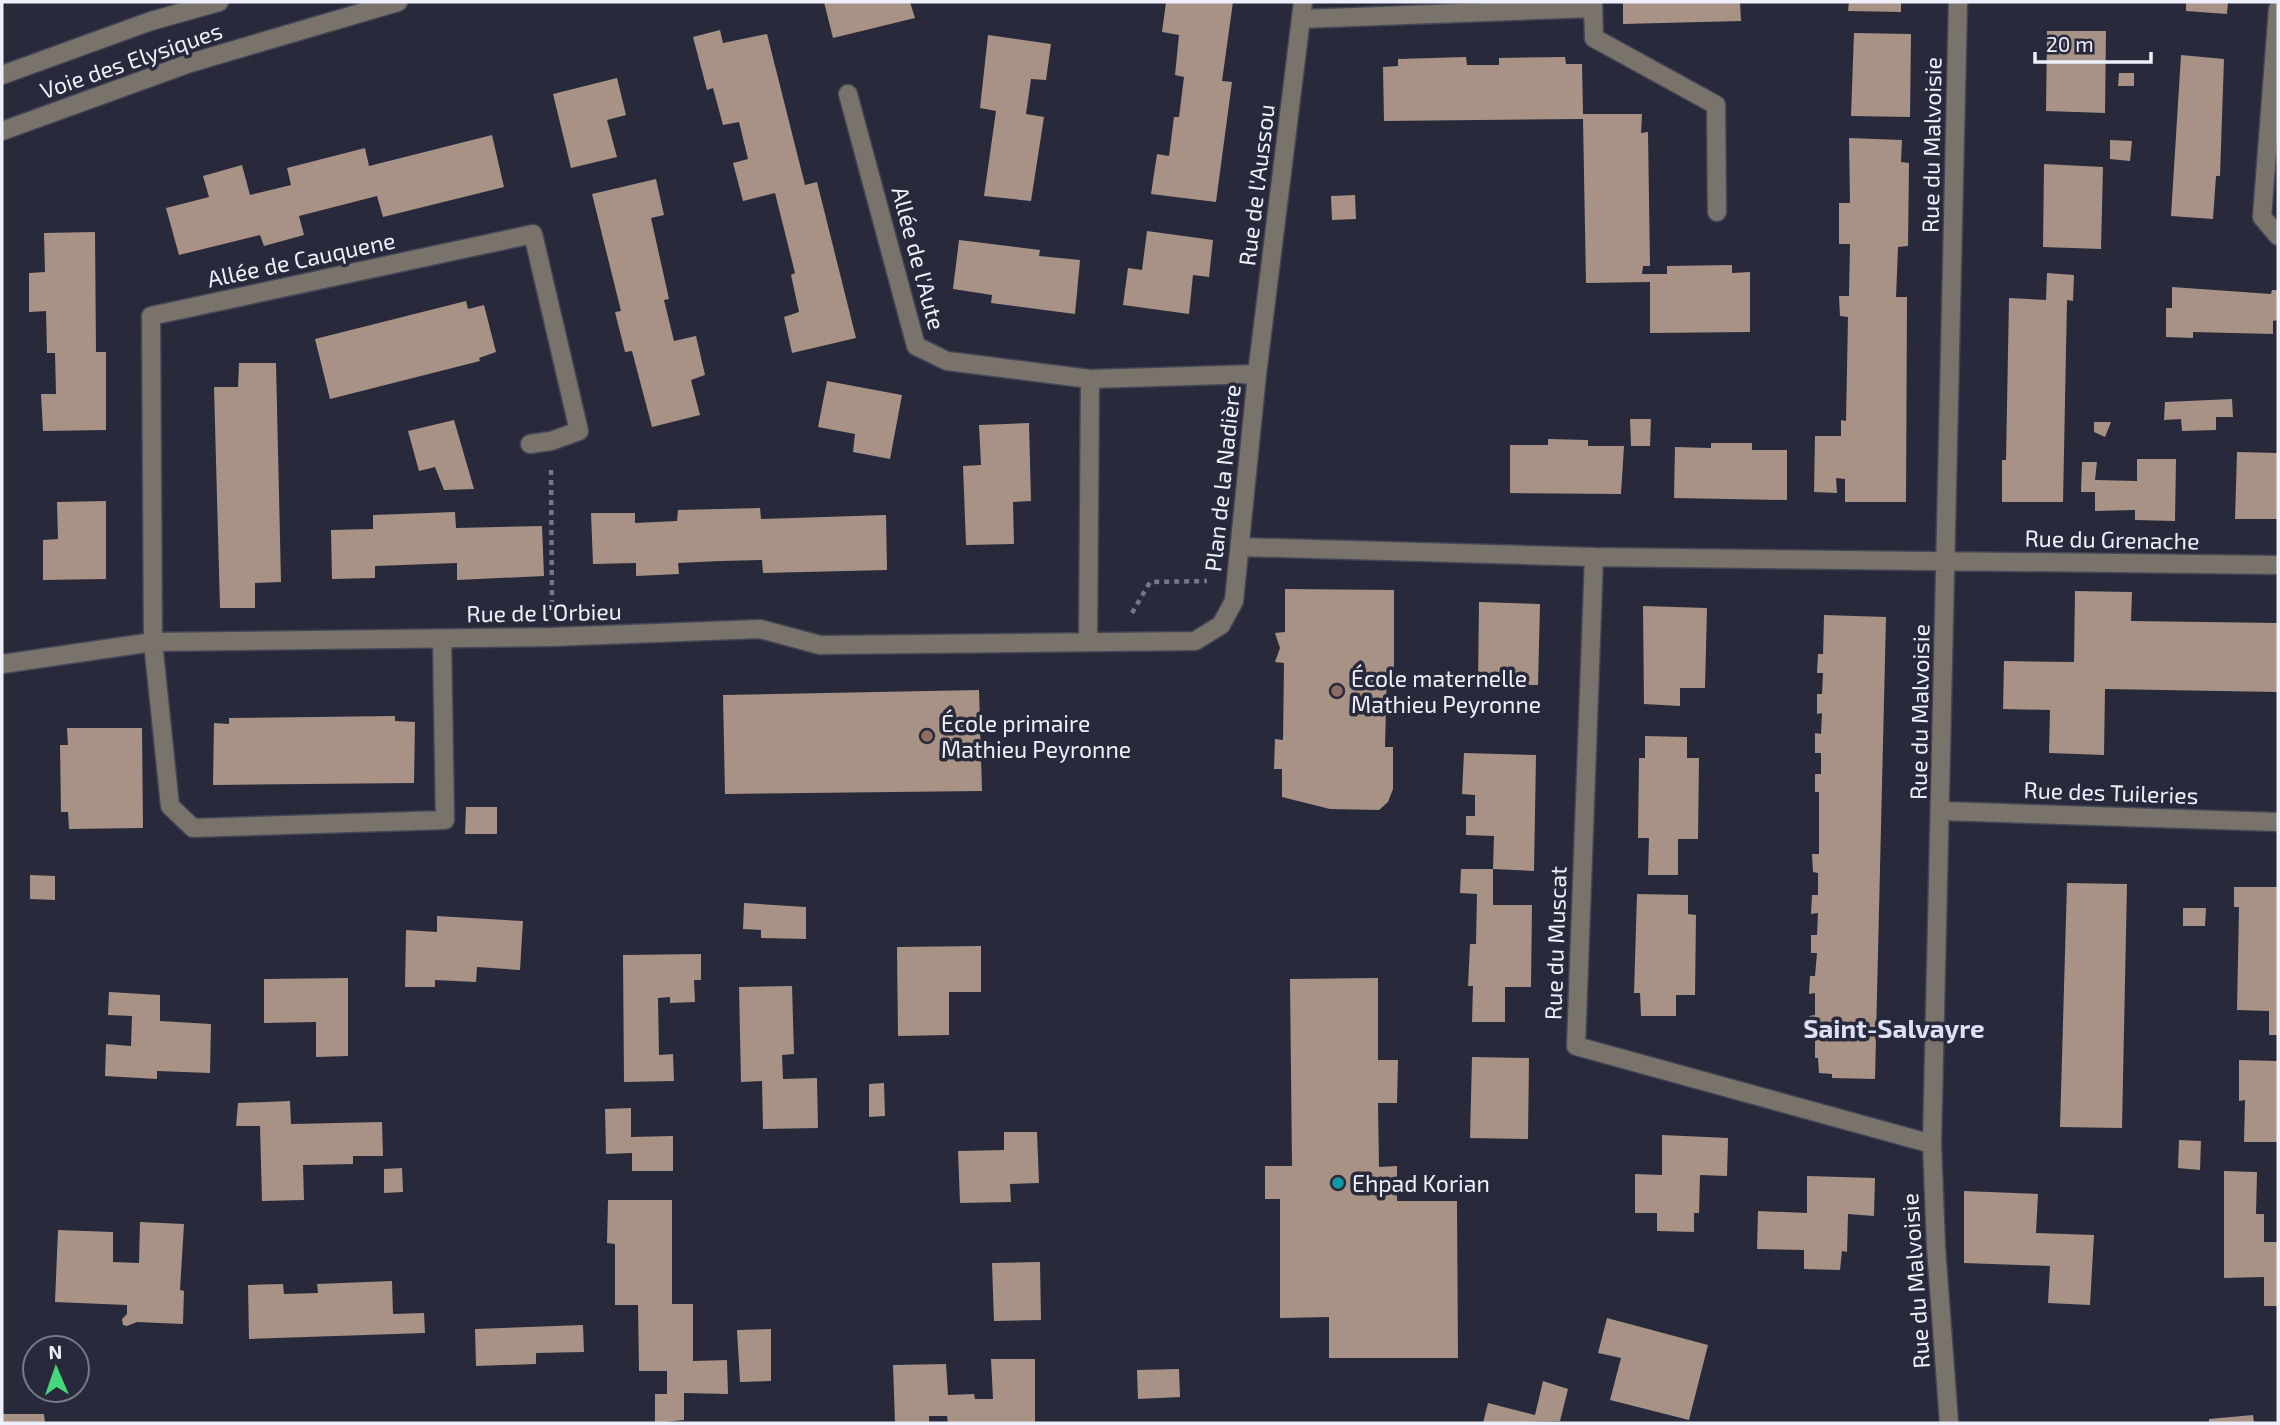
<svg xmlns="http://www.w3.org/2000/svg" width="2280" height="1425" viewBox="0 0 2280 1425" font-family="'Exo 2',sans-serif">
<rect width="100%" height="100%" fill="#282a3b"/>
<!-- building -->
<path fill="#a79285" d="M824 2H910L915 18 833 38Z
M1166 2H1233L1222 81 1232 82 1216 202 1151 194 1157 154 1169 156 1174 117H1179L1184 77 1175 75 1179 35 1162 32Z
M1623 2H1740L1741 21 1623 24Z
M1849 2H1901V12L1848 11Z
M2186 2H2228L2227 14 2186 11Z
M720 30 723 43 767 34 805 185 817 182 856 338 792 353 784 317 799 312 791 275 795 273 775 193 743 201 733 163 748 159 739 122 723 125 713 88 707 90 693 37Z
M2047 31H2106L2105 113 2046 111Z
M1854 33 1911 34 1910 117 1851 116Z
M988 35 1051 44 1046 80 1031 79 1026 114 1044 117 1031 201 984 196 996 111 980 108Z
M2181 55 2224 59 2220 176H2216L2213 219 2171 216Z
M1466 57 1467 65H1499V58L1565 57 1566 64H1582L1583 114H1642L1641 133 1648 132 1650 266H1643L1642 274H1667V266L1732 265V273L1750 272V332L1650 333V282L1586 283 1583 119 1384 121 1383 67 1398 66V59Z
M2119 73H2134V86H2118Z
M617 78 626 115 607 120 617 157 571 168 553 94Z
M492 135 504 187 383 217 377 196 299 216 304 235 264 246 260 235 179 255 166 208 209 197 203 176 242 165 250 195 291 185 287 168 365 148 369 166Z
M1849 138 1902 140 1901 162 1909 163 1908 246 1898 247 1897 273 1896 297H1907L1906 502H1845V479L1836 478 1837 493 1814 492 1815 436H1841V420L1846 421 1848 317 1840 316 1839 296H1849L1850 244H1839V203H1850Z
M2110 140 2132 141 2130 161 2110 159Z
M2044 164 2103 167 2101 249 2043 247Z
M656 179 664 215 651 218 669 299 664 300 674 341 696 336 705 375 691 380 700 415 652 427 632 351 625 352 615 312 621 311 592 194Z
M1355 195 1356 219 1332 220 1331 196Z
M1147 231 1213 240 1209 277 1193 275 1189 314 1123 305 1128 268 1142 270Z
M95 232 96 352H106V430L43 431 41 394H56L55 353H47L46 311 29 312V273L45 272 44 233Z
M959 240 1040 250 1039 256 1080 260 1075 314 991 303 992 295 953 289Z
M2047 273 2074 275 2073 301 2067 300 2063 502H2002V460H2006L2009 298 2046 300Z
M2172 287 2271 294 2272 290H2278V320L2273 321V334L2193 332V338L2166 337V308H2172Z
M466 301 468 309 484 305 496 352 479 358 480 361 330 399 315 339Z
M239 363H276L281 582 255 583V608H220L214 387H238Z
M827 381 902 395 890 459 853 452 855 434 818 427Z
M2232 399 2233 417H2216V430L2182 431 2181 419 2164 420 2165 402Z
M1630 419H1651L1650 446H1631Z
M454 420 474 489 444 490 435 467 419 471 408 431Z
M2094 422H2111L2105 437 2094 432Z
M1029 423 1031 501 1013 502 1014 544 966 545 963 466 981 465 979 425Z
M1548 439 1588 440V446H1624L1621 494 1510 493V445H1548Z
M1711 443H1752V450H1787V500L1674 498 1675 447 1711 448Z
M2237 452 2278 453V519H2235Z
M2137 459H2176L2175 521 2135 520V510L2095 511V492H2081L2082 462H2097L2095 480 2137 481Z
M106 501V579L43 580V540L58 539 57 502Z
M760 508 761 519 886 515 887 570 763 573 762 560 720 561 678 563 679 574 636 576V563L593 564 591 513H635V523L677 521 678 510Z
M455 512 456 528 542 526 544 576 457 580V563L375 566V578L332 579 331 530 373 529V515Z
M1285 589 1394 590V668H1387L1385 747H1393V789L1388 802 1379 810 1330 809 1282 797V769H1274L1275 739 1283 740 1284 663 1275 662 1280 648 1275 633 1285 632Z
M2075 591 2132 592 2131 621 2278 623V692L2105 689 2104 755 2049 753 2050 710 2003 709 2004 661 2074 662Z
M1479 602 1540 604 1538 685H1478Z
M1643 606 1707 608 1705 688H1680V706L1644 704Z
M1824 615 1886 617 1875 1079 1832 1078V1074L1819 1073 1818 1058H1815V1034H1809V1016L1815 1015V993L1809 994 1810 976H1815L1817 953H1811V935H1817L1818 913 1811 914 1812 895H1818V873L1813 872 1812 854H1819V792H1815V774H1821V753H1815V733L1821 734 1822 713 1817 714V694H1822L1823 673H1817L1818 654H1823Z
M979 690 982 791 725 794 723 695Z
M395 716V721L415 722 414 783 213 785 214 723 229 724V718Z
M67 728H142L143 828 69 829 68 812H61L60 745H68Z
M1645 736 1687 737V758H1699L1698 839H1678V875H1648L1649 838H1638L1639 758H1645Z
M1464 753 1536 755 1534 871 1493 869 1494 836 1466 835V816H1475V795L1462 794Z
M466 807H497V834H465Z
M1461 869H1493V905H1532L1531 987H1505V1022H1472L1473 986H1468L1470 944H1476L1477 894 1460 893Z
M30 875 55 876V900L30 899Z
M2067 883 2127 884 2122 1128 2060 1127Z
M2234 887H2278V1035H2269V1011L2237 1010 2239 907H2234Z
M1637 894 1688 895V914L1696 915 1695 995H1676V1016H1641L1640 993H1634Z
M744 903 806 907V939L761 938V930L743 929Z
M2183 908H2206L2205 926H2183Z
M437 916 523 921 520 970 477 967 476 982 435 980V987H405L406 930 437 932Z
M981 946V992H949V1035L898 1036 897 947Z
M701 954V980H694L695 1002 670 1003V997L658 998 659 1055 673 1054 674 1081 624 1082 623 955Z
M348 978V1056L316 1057V1022L264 1023V979Z
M1378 978V1060H1398L1397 1103H1378L1379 1167 1397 1166V1201H1457L1458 1358H1329V1317L1280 1318V1199H1265V1166H1292L1290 979Z
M792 986 794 1054 782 1055 783 1079 817 1078 818 1128 763 1129 762 1081 741 1082 739 987Z
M109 992 160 995V1021L211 1024 210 1073 157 1071V1079L105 1076 106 1044 131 1046 132 1016 108 1015Z
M1472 1057 1529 1058 1528 1139 1470 1138Z
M2239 1060 2278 1061V1142H2244L2245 1100 2239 1101Z
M884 1083 885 1116 869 1117V1084Z
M290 1101 291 1124 382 1122 383 1156H353V1164L303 1165 304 1200 262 1201 260 1126H236L238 1103Z
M631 1108V1137L673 1136V1171H632V1153L606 1154 605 1109Z
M1004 1132H1037L1039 1183 1010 1184 1011 1202 960 1203 958 1151 1004 1150Z
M1662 1135 1728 1138 1727 1176 1700 1175 1699 1213H1694V1232L1657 1231V1213H1635V1174L1662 1175Z
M2179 1140 2201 1141 2200 1170 2178 1168Z
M402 1168 403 1192 384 1193V1169Z
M2224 1171 2257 1172 2256 1214H2264V1242H2278V1306H2264V1277L2224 1278Z
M1807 1176 1875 1178 1874 1216 1848 1214 1847 1252 1842 1251 1840 1270 1804 1269V1250L1757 1249 1758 1211 1807 1213Z
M1964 1191 2038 1194 2036 1233 2094 1235 2090 1305 2048 1303 2050 1266 1964 1263Z
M608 1200H672V1304H693V1361L727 1360 728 1394 684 1393V1420L655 1423V1394H667V1371H639L638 1305H615V1244L607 1243Z
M140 1222 184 1224 180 1290 184 1291 183 1324 137 1322 127 1326 123 1325 122 1319 127 1314V1305L55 1302 58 1230 113 1232V1262L139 1263Z
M1040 1262 1041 1320 994 1321 992 1263Z
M392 1281 393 1314 424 1313 425 1333 249 1339 248 1285 283 1284 284 1294 318 1293 317 1284Z
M1607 1318 1708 1345 1689 1420 1610 1400 1621 1358 1598 1353Z
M583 1325 584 1352 536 1353V1364L476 1366 475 1329Z
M771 1329V1381L740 1382 737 1330Z
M991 1359H1035V1423H948L947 1416H929V1423H895L893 1365 946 1364 948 1395 974 1394 975 1399H993Z
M1179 1369 1180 1397 1138 1399 1137 1370Z
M1543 1381 1568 1389 1560 1421 1483 1423 1488 1403 1535 1415Z
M2 1414H44L45 1423H2Z
M2253 1415 2254 1423H2209V1419Z"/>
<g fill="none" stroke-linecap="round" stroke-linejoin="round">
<defs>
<path id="minor" d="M1593 2 1594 38 1716 105 1717 212
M2278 9 2262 217 2278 236
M1301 19 1593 8
M2 75 151 21 219 2
M848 94 916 346 947 361 1090 379
M2 131 190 63 398 2
M1257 374 1303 2
M1240 547 1594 557 2278 565
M1594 557 1576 1046 1932 1144
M442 639 445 820 193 828 170 806 153 642 151 316 533 234 579 431 551 441 530 444
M2 664 153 642 552 637 760 629 820 645 1195 641 1221 625 1234 601 1257 374 1090 379 1088 642
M1942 811 2278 822
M1949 1423 1936 1247 1932 1144 1958 2"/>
</defs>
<!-- minor casing -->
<use href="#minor" stroke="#444656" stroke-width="21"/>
<!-- path -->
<path stroke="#757786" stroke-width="4.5" stroke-dasharray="5 5" stroke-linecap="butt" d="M551 470 552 608
M1132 613 1150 582 1207 581"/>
<!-- minor -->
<use href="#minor" stroke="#79736b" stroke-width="18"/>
</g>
<!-- markers -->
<g fill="#8d6e63" stroke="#282a3b" stroke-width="2.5">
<circle cx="1337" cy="691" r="7"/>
<circle cx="927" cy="736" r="7"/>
</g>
<circle fill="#0f9aa8" stroke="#282a3b" stroke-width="2.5" cx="1338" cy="1183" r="7"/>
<g text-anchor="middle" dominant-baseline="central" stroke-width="7" stroke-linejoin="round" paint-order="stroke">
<!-- street labels -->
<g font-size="23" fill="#edeffb" stroke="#282a3b">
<text transform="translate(131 60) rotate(-19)">Voie des Elysiques</text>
<text transform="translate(1931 145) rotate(-89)">Rue du Malvoisie</text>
<text transform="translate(1256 185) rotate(-83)">Rue de l'Aussou</text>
<text transform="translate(919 258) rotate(75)">Allée de l'Aute</text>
<text transform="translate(301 259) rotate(-12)">Allée de Cauquene</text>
<text transform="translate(1222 478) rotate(-84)">Plan de la Nadière</text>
<text transform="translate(2112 539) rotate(1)">Rue du Grenache</text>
<text transform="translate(544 612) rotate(-1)">Rue de l'Orbieu</text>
<text transform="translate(1919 712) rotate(-89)">Rue du Malvoisie</text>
<text transform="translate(2111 792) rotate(2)">Rue des Tuileries</text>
<text transform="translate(1555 943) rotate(-88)">Rue du Muscat</text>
<text transform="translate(1915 1281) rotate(-94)">Rue du Malvoisie</text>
</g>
<!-- poi labels -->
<g font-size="23" fill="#edeffb" stroke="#282a3b" text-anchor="start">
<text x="1351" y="678">École maternelle<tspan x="1351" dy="26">Mathieu Peyronne</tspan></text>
<text x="941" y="723">École primaire<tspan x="941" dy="26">Mathieu Peyronne</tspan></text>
<text x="1352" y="1183">Ehpad Korian</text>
</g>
<!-- quarter labels -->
<g font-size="26" font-weight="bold" fill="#dce1f7" stroke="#282a3b">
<text x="1894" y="1027">Saint-Salvayre</text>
</g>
</g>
<!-- border -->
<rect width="2280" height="1425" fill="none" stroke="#edeffb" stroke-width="7"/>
<!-- north arrow -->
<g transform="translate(56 1369) rotate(358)"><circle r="33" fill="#282a3b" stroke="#777988" stroke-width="2"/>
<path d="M0-5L12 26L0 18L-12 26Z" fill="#46d77a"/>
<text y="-10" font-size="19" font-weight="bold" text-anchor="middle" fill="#edeffb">N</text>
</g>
<!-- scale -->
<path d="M2035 52v10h116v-10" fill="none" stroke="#edeffb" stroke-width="3.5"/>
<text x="2046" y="52" font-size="21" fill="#edeffb" stroke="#282a3b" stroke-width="5" paint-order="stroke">20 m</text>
</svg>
